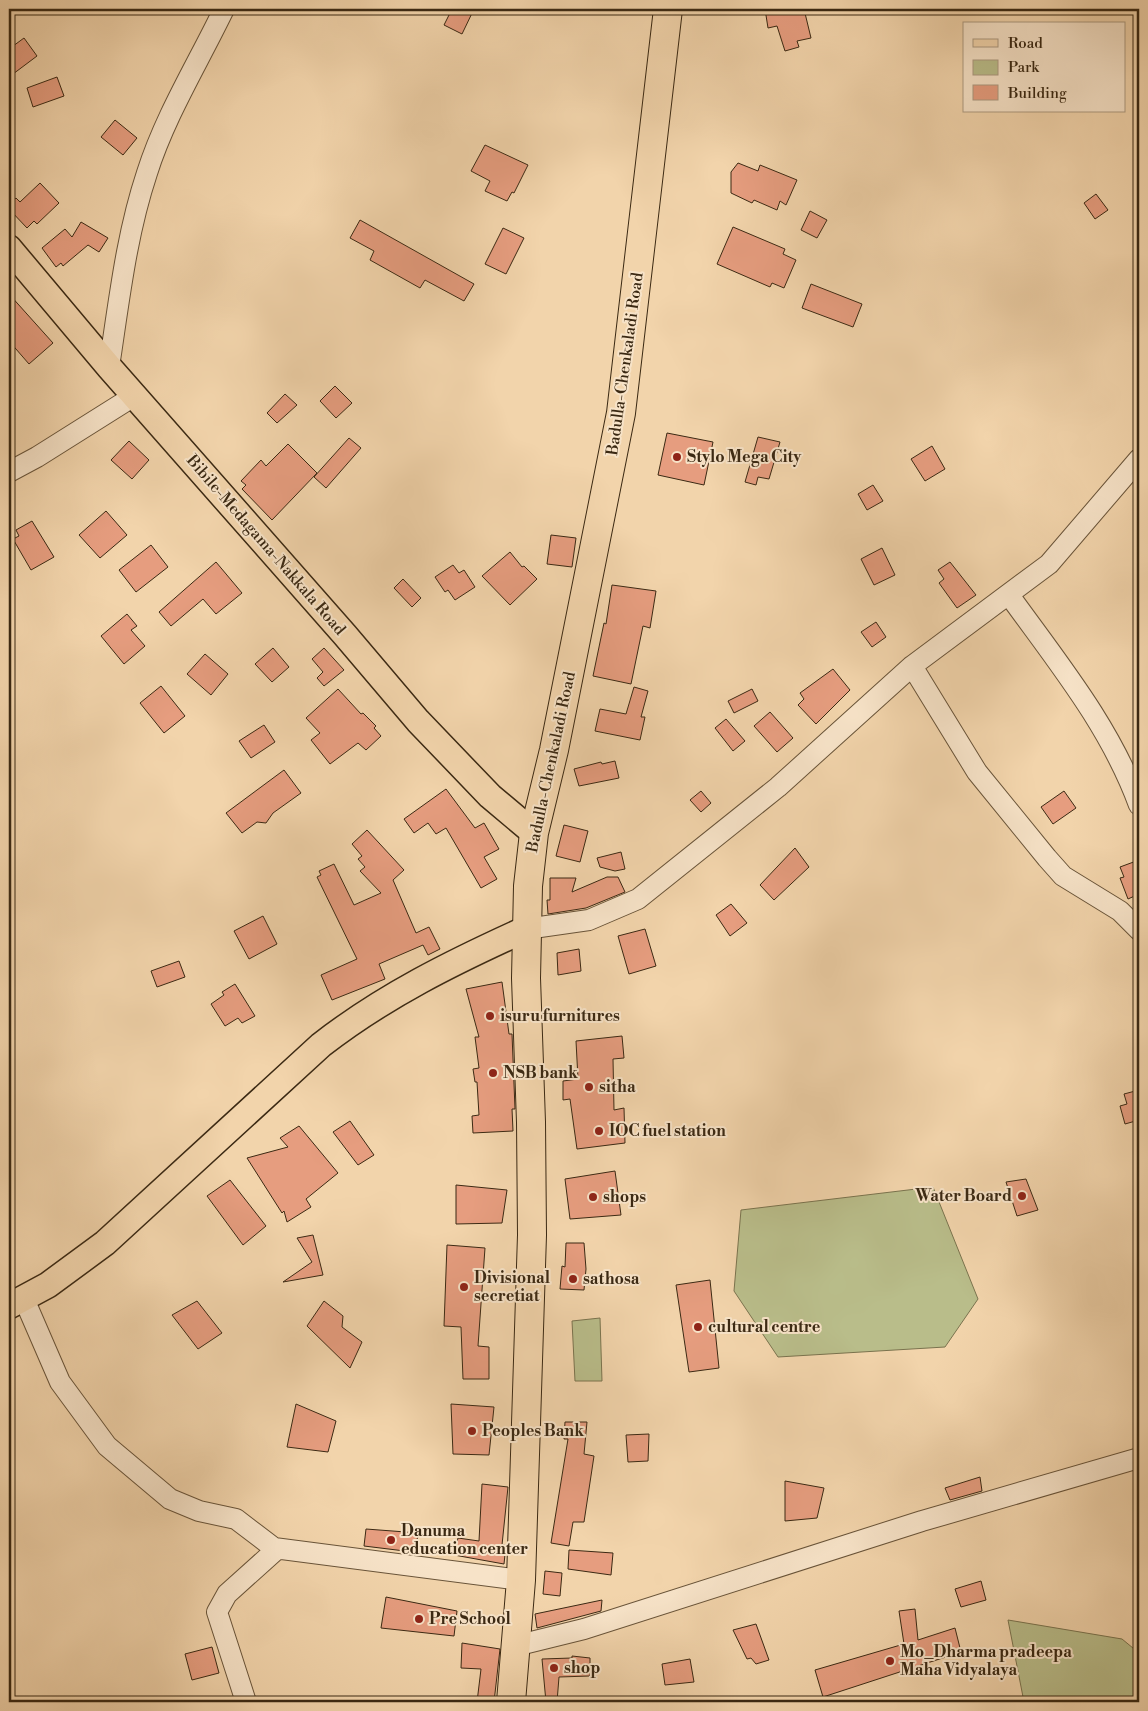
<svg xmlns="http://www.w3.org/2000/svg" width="1148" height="1711" viewBox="0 0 1148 1711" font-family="'Libre Bodoni',serif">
<rect width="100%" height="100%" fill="#f2d4ab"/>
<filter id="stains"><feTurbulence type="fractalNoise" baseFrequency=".004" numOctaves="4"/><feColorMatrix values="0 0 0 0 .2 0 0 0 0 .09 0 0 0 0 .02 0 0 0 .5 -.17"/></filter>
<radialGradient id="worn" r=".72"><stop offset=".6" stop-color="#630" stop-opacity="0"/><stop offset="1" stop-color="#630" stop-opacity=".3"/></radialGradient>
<!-- green -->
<path fill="#b9bd8a" stroke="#7a734e" d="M933 1187 978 1299 945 1347 778 1357 734 1291 741 1210Z
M600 1318 602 1381H575L572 1321Z
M1008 1620 1122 1639 1139 1653V1702H1024Z"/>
<!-- building -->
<path fill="#e69d7f" stroke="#3b2913" d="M452 9H474L462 34 444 25Z
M765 9H804L811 38 797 41 799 47 785 51 777 26 768 28Z
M24 38 37 56 9 77V49Z
M57 77 64 96 33 107 27 88Z
M115 120 137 138 123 155 101 137Z
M485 145 528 165 514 193 512 192 507 201 485 191 490 181 471 171Z
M738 163 758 171 760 165 797 180 786 205 780 201 777 210 754 200 752 203 731 193V172Z
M40 183 59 203 37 224 34 221 27 228 9 209V204L16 198 20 202Z
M1096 194 1108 210 1095 219 1084 203Z
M810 211 827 220 817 238 801 230Z
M360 220 474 284 464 301 425 280 420 288 370 260 374 251 350 238Z
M81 222 108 238 99 252 88 245 63 266 61 263 56 267 42 248 65 229 72 237Z
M733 227 785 249 783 254 796 260 784 288 772 283 770 287 717 264Z
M503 228 524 238 506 274 485 264Z
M811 284 862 304 853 327 802 308Z
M9 294 53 343 29 364 9 341Z
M335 386 352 403 336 418 320 401Z
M285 394 297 405 277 423 267 413Z
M667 433 713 442 704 485 658 475Z
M758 437 780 442 769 479 758 477 756 485 745 482Z
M349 438 361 448 326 488 314 477Z
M129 441 149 460 132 479 111 460Z
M288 444 317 473 272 520 242 489 246 485 241 481 261 460 266 466Z
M932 446 945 469 925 481 911 459Z
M873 485 883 501 867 510 858 494Z
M106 511 127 535 100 558 79 535Z
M32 521 54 557 31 570 13 539 19 536 16 530Z
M551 535 576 538 572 567 547 564Z
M151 545 168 567 136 592 119 570Z
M882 548 895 575 874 585 861 559Z
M510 552 522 567 524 566 537 579 510 605 482 576Z
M216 562 242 593 216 614 203 599 171 626 159 612Z
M950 562 976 595 957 608 939 583 944 579 938 570Z
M453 565 459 573 464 570 475 587 455 600 448 590 445 592 435 577Z
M403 579 421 598 412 607 394 588Z
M612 585 656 591 650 628 643 626 631 684 593 676 604 623 606 624Z
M127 614 137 626 131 630 145 646 124 664 101 636Z
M876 622 886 637 872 647 861 632Z
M273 648 289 667 272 682 255 664Z
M324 648 344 670 324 686 317 678 323 672 312 659Z
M205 654 228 674 211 695 187 674Z
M833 669 850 690 816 724 798 705 804 699 800 693Z
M161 686 185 716 164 733 140 703Z
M634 687 648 691 641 717H645L640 740 595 731 600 709 626 714Z
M338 689 361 714 363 713 376 726 374 728 381 736 366 750 358 743 330 764 311 740 320 733 306 718Z
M752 689 758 701 734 713 728 701Z
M770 712 793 738 777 752 754 726Z
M726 719 745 741 733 751 715 728Z
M264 725 275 742 251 758 239 741Z
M615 761 619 778 579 786 574 769 601 762 602 764Z
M284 770 301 793 273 813 266 823 257 822 242 833 226 813Z
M446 789 475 828 484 823 499 849 484 857 497 879 481 888 446 828 436 834 428 823 414 833 404 819Z
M701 791 711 803 701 812 690 800Z
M1064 791 1076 808 1053 824 1041 807Z
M564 825 588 831 580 862 556 856Z
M367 830 404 870 393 880 416 933 429 927 440 949 428 955 423 945 379 964 385 979 332 1000 321 975 357 959 317 877 321 875 319 871 334 864 354 905 381 893 360 871 365 867 358 859 362 856 352 844Z
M795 848 809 867 774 900 760 885Z
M621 852 625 869 615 871 600 867 597 858Z
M1139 860V894L1128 899 1120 878 1124 877 1120 867Z
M607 877H618L625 892 586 908 548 914 547 900H550V878H576L572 892Z
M731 904 747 923 730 936 716 915Z
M263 916 277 944 249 959 234 931Z
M645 929 656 966 629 974 618 936Z
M579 949 581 971 558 975 557 953Z
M179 961 185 977 157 987 151 971Z
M502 982 509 1034H512L515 1109H512L513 1131 473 1133 472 1116 479 1115 477 1082H475L473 1069 479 1068 475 1037H479L466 989Z
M235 984 255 1016 242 1023 238 1018 225 1026 211 1004 224 995 222 992Z
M622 1036 624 1058 613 1059 614 1110 624 1108 625 1143 577 1149 570 1099 563 1100V1081L578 1079 576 1041Z
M1139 1090V1120L1125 1124 1120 1106 1127 1104 1124 1094Z
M350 1121 374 1155 358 1165 333 1132Z
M299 1126 338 1173 306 1199 311 1207 287 1222 284 1211 282 1213 247 1158 288 1147 280 1138Z
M615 1171 621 1215 570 1219 565 1179Z
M1026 1179 1038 1210 1017 1216 1006 1182Z
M230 1180 266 1226 243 1245 207 1196Z
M456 1185 507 1190 502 1223 456 1224Z
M313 1235 323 1275 283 1282 312 1262 297 1238Z
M566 1243H584L586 1269 584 1290 560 1289 562 1266 565 1267Z
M447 1245 485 1248 478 1346 489 1347V1379H463L461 1327 444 1326Z
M710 1280 719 1368 689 1372 676 1285Z
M197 1301 222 1333 198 1349 172 1315Z
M324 1301 343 1316 342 1327 362 1342 350 1368 307 1326Z
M296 1404 336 1421 328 1452 287 1447Z
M451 1404 494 1407 489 1455 453 1454Z
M565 1422H587L584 1454 594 1456 584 1522H573L569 1546 551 1543 568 1439H564Z
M649 1434 648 1461 628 1462 626 1435Z
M980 1477 982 1491 950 1500 945 1488Z
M785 1481 824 1488 817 1518 785 1521Z
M482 1484 508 1487 502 1545H506L504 1564 454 1555 458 1538 479 1541Z
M366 1529 419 1533 413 1552 364 1546Z
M569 1550 613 1553 611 1575 568 1569Z
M545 1571 562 1573 560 1596 543 1594Z
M981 1581 986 1600 961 1607 955 1589Z
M386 1597 457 1611 454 1636 381 1628Z
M602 1600 601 1611 537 1628 535 1614Z
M915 1609 918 1640 955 1628 961 1652 823 1697 815 1670 904 1644 899 1611Z
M756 1624 769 1660 756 1664 751 1658 747 1659 733 1630Z
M462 1643 500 1649 494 1702H477L481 1669 461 1668Z
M212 1647 219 1673 192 1680 185 1654Z
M572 1656 590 1658V1676L559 1677 557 1702H546L542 1659 572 1658Z
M690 1659 694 1682 665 1685 662 1664Z"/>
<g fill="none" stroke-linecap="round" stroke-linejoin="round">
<defs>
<path id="minor" d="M109 367C119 302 126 236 147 173 165 116 198 63 224 9
M9 472 37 457 134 396
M1009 595C1058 663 1110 726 1139 805
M912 666 977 772 1047 858 1063 876 1120 911 1139 930
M526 929 589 920 638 899 778 787 912 666 1049 564 1139 459
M24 1299 60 1382 107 1446 170 1499 199 1511 236 1519 274 1548 521 1580
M515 1646 584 1629 922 1521 1139 1458
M246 1702 217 1612 227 1594 277 1549"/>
<path id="major" d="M9 248 109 367 345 635 418 721 490 796 534 833
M9 1306 48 1285 105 1243 321 1045C384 996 453 962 526 929"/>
<path id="highway" d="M511 1702 521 1580 532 1235 531 1122 526 978 528 886 534 833 554 750 621 413 668 9"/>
</defs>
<!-- minor casing -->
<use href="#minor" stroke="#695439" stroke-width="22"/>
<!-- major casing -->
<use href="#major" stroke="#3b2913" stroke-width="28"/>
<!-- highway casing -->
<use href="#highway" stroke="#3b2913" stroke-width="30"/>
<!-- minor -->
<use href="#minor" stroke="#f7e3c8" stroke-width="20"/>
<!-- major -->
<use href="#major" stroke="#f2d4ab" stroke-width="25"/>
<!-- highway -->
<use href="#highway" stroke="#f2d4ab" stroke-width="28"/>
</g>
<!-- markers -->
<g fill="#8f2418" stroke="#f7e3c8" stroke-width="2">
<circle cx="677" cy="457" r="5"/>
<circle cx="490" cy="1016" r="5"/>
<circle cx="493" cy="1073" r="5"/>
<circle cx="589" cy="1087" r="5"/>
<circle cx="599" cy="1131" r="5"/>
<circle cx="1022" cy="1196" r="5"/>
<circle cx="593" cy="1197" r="5"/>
<circle cx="573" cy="1279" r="5"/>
<circle cx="464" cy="1287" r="5"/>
<circle cx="698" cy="1327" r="5"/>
<circle cx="472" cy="1431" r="5"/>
<circle cx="391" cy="1540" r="5"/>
<circle cx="419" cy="1619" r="5"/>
<circle cx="890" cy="1661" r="5"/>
<circle cx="554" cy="1668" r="5"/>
</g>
<g text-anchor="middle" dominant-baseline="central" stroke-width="4" stroke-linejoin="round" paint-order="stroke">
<!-- street labels -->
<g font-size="16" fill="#3b2913" stroke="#f7e3c8">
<text transform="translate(625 364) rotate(-82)">Badulla-Chenkaladi Road</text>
<text transform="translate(266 545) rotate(49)">Bibile-Medagama-Nakkala Road</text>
<text transform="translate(551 762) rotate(-78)">Badulla-Chenkaladi Road</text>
</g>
<!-- poi labels -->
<g font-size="16" font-weight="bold" fill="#3b2913" stroke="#f7e3c8" text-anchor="start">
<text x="687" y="457">Stylo Mega City</text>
<text x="500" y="1016">isuru furnitures</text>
<text x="503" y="1073">NSB bank</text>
<text x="599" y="1087">sitha</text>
<text x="609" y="1131">IOC fuel station</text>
<text x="1012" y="1196" text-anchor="end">Water Board</text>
<text x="603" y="1197">shops</text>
<text x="474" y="1278">Divisional<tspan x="474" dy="18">secretiat</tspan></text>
<text x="583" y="1279">sathosa</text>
<text x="708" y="1327">cultural centre</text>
<text x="482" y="1431">Peoples Bank</text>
<text x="401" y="1531">Danuma<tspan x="401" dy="18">education center</tspan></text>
<text x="429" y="1619">Pre School</text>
<text x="900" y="1652">Mo_Dharma pradeepa<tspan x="900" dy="18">Maha Vidyalaya</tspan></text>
<text x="564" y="1668">shop</text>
</g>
</g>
<!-- margin -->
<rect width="1148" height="1711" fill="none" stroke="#f2d4ab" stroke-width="30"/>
<rect x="10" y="10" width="1128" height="1691" fill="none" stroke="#3b2913" stroke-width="2.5"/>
<rect x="15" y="15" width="1118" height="1681" fill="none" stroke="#3b2913"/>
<!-- legend -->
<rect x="963" y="22" width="162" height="90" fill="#f7e3c8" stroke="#ac9980"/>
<rect x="973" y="39" width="25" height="8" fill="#f2d4ab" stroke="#ac9980"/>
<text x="1008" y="48" font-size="15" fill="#3b2913">Road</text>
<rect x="973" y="60" width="25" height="15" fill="#b9bd8a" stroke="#ac9980"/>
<text x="1008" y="72" font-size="15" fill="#3b2913">Park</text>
<rect x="973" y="85" width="25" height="15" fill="#e69d7f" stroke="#ac9980"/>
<text x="1008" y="98" font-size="15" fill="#3b2913">Building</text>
<rect width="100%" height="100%" filter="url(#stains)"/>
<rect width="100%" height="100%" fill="url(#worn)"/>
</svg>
